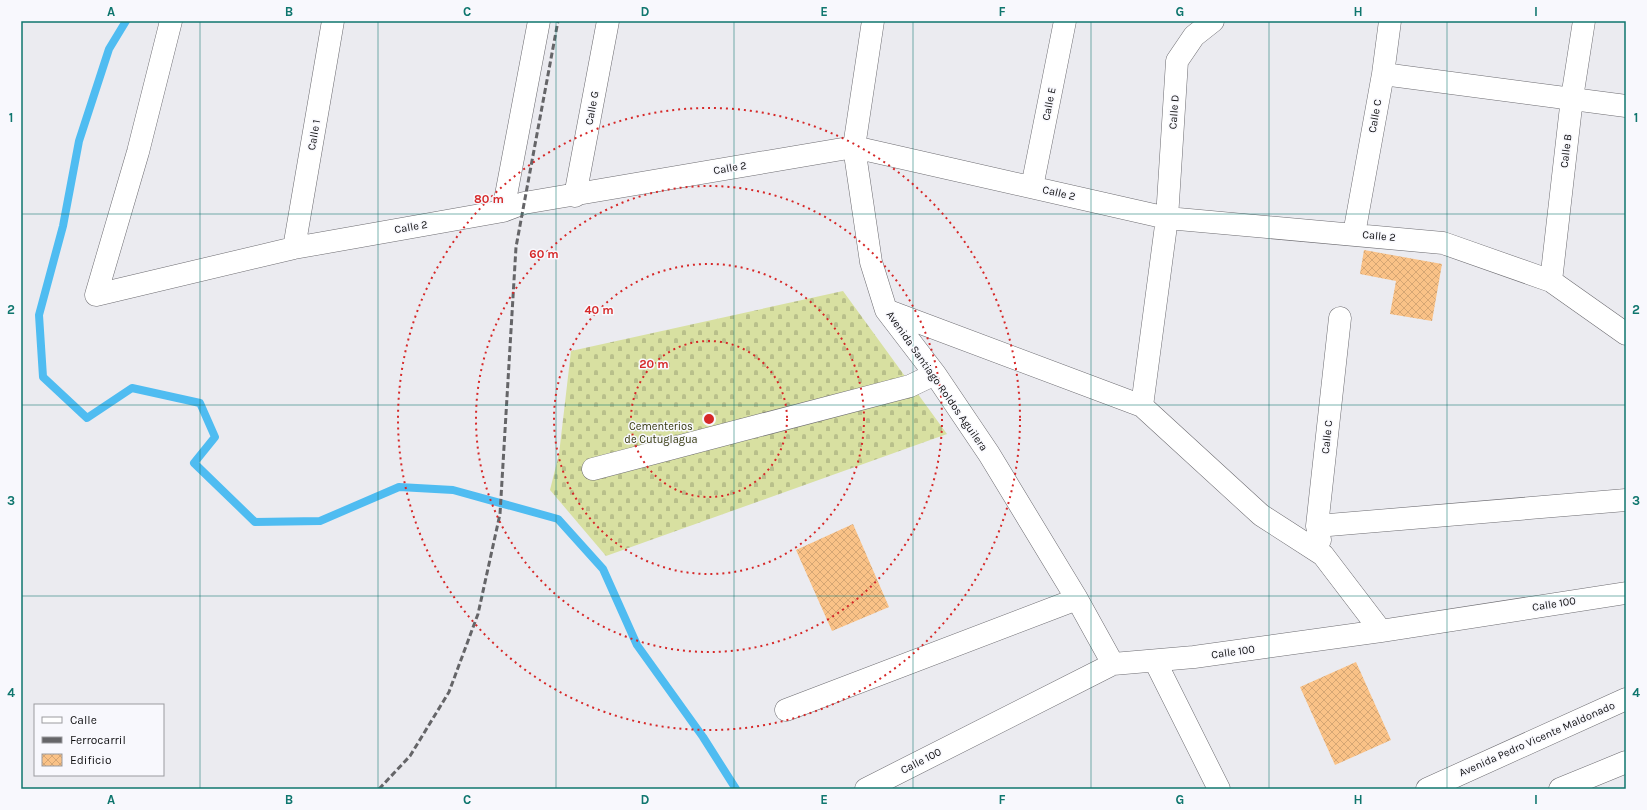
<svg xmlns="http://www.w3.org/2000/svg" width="1647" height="810" viewBox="0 0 1647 810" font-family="Karla,sans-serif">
<defs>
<pattern id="cemetery-stones" width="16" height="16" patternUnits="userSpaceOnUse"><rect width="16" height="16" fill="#d8e0a1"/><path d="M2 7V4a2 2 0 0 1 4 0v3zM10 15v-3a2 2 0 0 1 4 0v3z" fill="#b8bf8a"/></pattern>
<pattern id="building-cross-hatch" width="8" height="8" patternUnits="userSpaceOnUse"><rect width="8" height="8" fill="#fac287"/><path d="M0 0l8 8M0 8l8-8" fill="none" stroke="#d5a674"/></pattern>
</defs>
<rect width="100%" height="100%" fill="#ebebf0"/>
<!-- cemetery -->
<path fill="url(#cemetery-stones)" d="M843 291 947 434 606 556 550 490 559 454 571 351Z"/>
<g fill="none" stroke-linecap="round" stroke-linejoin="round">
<!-- stream -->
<path stroke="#4fbcf1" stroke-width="8" d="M126 21 109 49 79 141 63 226 39 315 43 377 87 418 132 388 200 403 215 437 194 463 255 522 320 521 399 487 453 490 558 519 603 569 637 645 703 737 736 789"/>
</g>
<!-- building -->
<path fill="url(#building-cross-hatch)" d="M1364 250 1442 264 1432 321 1390 314 1396 281 1360 274Z
M853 524 889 607 832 631 796 550Z
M1356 662 1391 740 1335 765 1300 687Z"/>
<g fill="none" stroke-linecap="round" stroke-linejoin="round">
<defs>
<path id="minor" d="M171 21 138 152 96 295 294 248 503 211 524 203 854 147 1167 218 1443 243 1551 281 1626 334
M873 21 854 147 871 262 886 310 935 374 989 454 1077 599 1113 664
M1383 74 1626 106
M1032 187 1065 21
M575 196 608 21
M503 211 539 21
M1354 234 1383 74 1390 21
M294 248 333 21
M1551 281 1572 98 1584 21
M886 310 1142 406 1261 515 1323 555 1381 631
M1142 406 1167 218 1177 61 1194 36 1213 21
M593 469 910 386 935 374
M1317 526 1626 500
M1320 540 1317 526 1340 318
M1155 661 1219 789
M786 710 1077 599
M866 789 1113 664 1194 657 1381 631 1626 593"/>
<path id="major" d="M1427 789 1626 699
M1560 789 1626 762"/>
</defs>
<!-- minor casing -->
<use href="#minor" stroke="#6d6c71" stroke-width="23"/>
<!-- major casing -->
<use href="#major" stroke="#6d6c71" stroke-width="23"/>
<!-- minor -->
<use href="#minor" stroke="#fff" stroke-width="22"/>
<!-- major -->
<use href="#major" stroke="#fff" stroke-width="22"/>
<!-- rail -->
<path stroke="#656568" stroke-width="3" stroke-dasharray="6 3" stroke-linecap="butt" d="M379 789 410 756 449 692 478 614 500 514 516 247 558 21"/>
</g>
<!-- grid -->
<path fill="none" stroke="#0f766e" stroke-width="1" stroke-opacity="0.55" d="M200 21V789M378 21V789M556 21V789M734 21V789M913 21V789M1091 21V789M1269 21V789M1447 21V789M21 214H1626M21 405H1626M21 596H1626"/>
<!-- distance rings -->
<g fill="none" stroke="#d62828" stroke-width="2" stroke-dasharray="2 4">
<circle cx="709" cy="419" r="78"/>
<circle cx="709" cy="419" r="155"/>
<circle cx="709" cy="419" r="233"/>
<circle cx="709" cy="419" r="311"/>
</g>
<g text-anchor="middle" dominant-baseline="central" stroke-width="3" stroke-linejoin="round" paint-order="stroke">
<!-- street labels -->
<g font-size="11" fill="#101012" stroke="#f8f8fd">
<text transform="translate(1049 104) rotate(-79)">Calle E</text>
<text transform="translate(592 108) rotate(-79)">Calle G</text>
<text transform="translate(1174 112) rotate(-86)">Calle D</text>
<text transform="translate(1375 116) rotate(-80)">Calle C</text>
<text transform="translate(314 135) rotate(-80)">Calle 1</text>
<text transform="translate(1566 151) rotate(-83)">Calle B</text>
<text transform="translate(730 168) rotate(-10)">Calle 2</text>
<text transform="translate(1059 193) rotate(13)">Calle 2</text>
<text transform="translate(411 227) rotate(-10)">Calle 2</text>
<text transform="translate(1379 236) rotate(5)">Calle 2</text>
<text transform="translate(937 381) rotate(55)">Avenida Santiago Roldos Aguilera</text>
<text transform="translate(1327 437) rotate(-84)">Calle C</text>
<text transform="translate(1554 604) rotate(-9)">Calle 100</text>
<text transform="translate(1233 652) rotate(-8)">Calle 100</text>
<text transform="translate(1537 739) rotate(-24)">Avenida Pedro Vicente Maldonado</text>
<text transform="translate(921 761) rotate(-27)">Calle 100</text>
</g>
<!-- park labels -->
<g font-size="11" fill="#34370c" stroke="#f8f8fd">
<text x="661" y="426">Cementerios<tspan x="661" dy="13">de Cutuglagua</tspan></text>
</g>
</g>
<circle cx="709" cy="419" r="6" fill="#d62828" stroke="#f8f8fd" stroke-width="2"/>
<g font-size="12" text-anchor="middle" font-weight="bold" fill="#d62828" stroke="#f8f8fd" stroke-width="3" stroke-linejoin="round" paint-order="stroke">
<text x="489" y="203">80 m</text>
<text x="544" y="258">60 m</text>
<text x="599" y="314">40 m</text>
<text x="654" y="368">20 m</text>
</g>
<!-- border -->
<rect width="1647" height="810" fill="none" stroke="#f8f8fd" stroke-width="44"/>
<!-- legend -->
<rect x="34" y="704" width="130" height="72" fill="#f8f8fd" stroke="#9b9b9f"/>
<rect x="42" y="717" width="20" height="6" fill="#ffffff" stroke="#9b9b9f"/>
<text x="70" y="724" font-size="12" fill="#101012">Calle</text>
<rect x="42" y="737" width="20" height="6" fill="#656568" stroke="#9b9b9f"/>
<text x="70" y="744" font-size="12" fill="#101012">Ferrocarril</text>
<rect x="42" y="754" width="20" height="12" fill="url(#building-cross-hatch)" stroke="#9b9b9f"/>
<text x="70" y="764" font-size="12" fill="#101012">Edificio</text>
<rect x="22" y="22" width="1603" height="766" fill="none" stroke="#0f766e" stroke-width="1.5"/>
<g font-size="13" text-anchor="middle" font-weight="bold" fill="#0f766e">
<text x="111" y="16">A</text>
<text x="289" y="16">B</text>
<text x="467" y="16">C</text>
<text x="645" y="16">D</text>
<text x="824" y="16">E</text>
<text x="1002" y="16">F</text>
<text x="1180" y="16">G</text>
<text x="1358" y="16">H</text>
<text x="1536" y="16">I</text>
<text x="11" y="122">1</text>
<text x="1636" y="122">1</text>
<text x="11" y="314">2</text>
<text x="1636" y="314">2</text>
<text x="11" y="505">3</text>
<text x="1636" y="505">3</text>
<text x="11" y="697">4</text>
<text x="1636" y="697">4</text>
<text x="111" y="804">A</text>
<text x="289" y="804">B</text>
<text x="467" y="804">C</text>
<text x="645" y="804">D</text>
<text x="824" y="804">E</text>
<text x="1002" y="804">F</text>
<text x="1180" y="804">G</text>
<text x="1358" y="804">H</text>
<text x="1536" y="804">I</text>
</g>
</svg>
